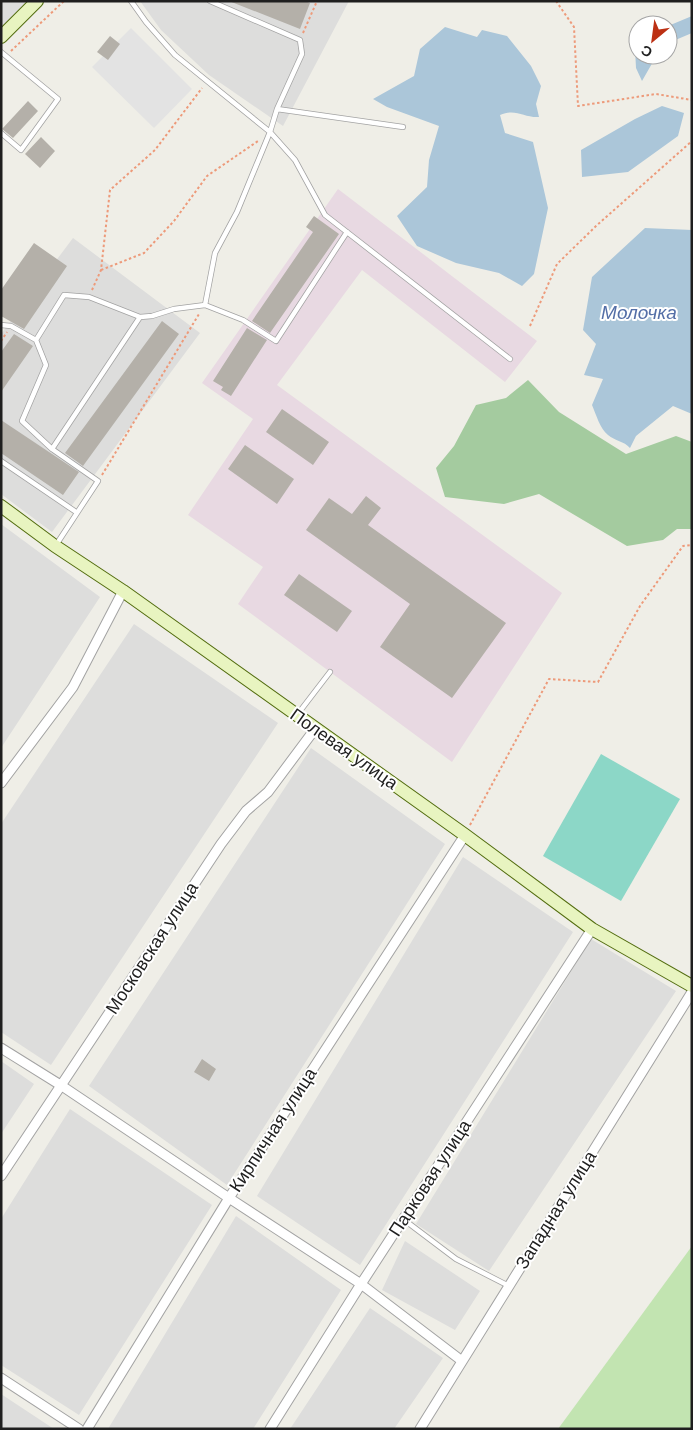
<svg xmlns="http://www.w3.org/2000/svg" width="693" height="1430" viewBox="0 0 693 1430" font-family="Helvetica,sans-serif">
<rect width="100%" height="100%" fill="#efeee7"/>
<!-- residential -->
<path fill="#dddddc" d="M1 1H37L8 31 1 25Z
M140 1H349L283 126 209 75 161 30Z
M73 238 200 333 52 532 1 494V334Z
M1 524 100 597 1 748Z
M134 624 278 723 51 1065 1 1032V824Z
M311 748 445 844 227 1185 89 1086Z
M463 857 573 932 360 1265 257 1196Z
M591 939 676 991 489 1271 416 1224Z
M1 1061 34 1084 1 1134Z
M70 1109 212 1205 79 1415 1 1365V1219Z
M236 1216 341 1290 253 1429H108Z
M405 1241 480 1291 455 1330 382 1290Z
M370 1308 443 1358 394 1429H290Z
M1 1394 54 1429H1Z"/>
<!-- industrial -->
<path fill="#e8d9e2" d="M338 189 537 341 505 382 362 270 277 385 562 593 452 762 238 604 263 567 188 515 253 419 202 383Z"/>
<!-- grass -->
<path fill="#c2e4b1" d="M692 1246V1429H558Z"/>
<!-- forest -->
<path fill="#a4cb9f" d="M528 380 559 412 626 454 676 436 692 442V529H677L663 540 627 546 539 494 504 504 445 497 436 468 454 446 476 405 506 398Z"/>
<!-- pitch -->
<path fill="#8cd7c7" d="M601 754 680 799 621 901 543 856Z"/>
<!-- parking -->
<path fill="#e3e3e3" d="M131 28 192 89 154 128 92 67Z"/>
<!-- water -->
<path fill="#abc6d9" d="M692 16V33L673 41 668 46V26Z
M445 27 477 37 482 30 507 36 531 66 541 86 536 104 539 117C524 118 516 108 500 115L505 133 533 142 548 208 534 274 522 286 499 273 456 263 417 246 397 216 427 187 429 160 439 126 387 107 373 99 414 76 420 49Z
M638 45V55H658L654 60 642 81 636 68 635 48Z
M662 106 684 113 678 136 628 172 582 177 581 150 635 119Z
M645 228 692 230V414L673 406 636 436 630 448C624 441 615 441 608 435 600 429 596 414 592 405L603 379 584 375 596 344 583 330 592 277Z"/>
<!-- building -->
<path fill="#b4b0a9" d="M229 1H305L310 3 300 29Z
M110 36 120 44 108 60 97 52Z
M28 101 38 111 13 138 2 129Z
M41 137 55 151 40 168 25 154Z
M314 216 339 234 270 333 252 321 313 232 306 227Z
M34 243 67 266 24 329 1 316V290Z
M162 321 179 334 83 466 65 453Z
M247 328 267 340 231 396 221 390 223 387 213 381Z
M14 334 33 346 1 392V352Z
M282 409 329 442 313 465 266 432Z
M1 420 79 472 63 495 1 453Z
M245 445 294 479 277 504 228 469Z
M366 496 381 508 368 525 506 623 452 698 380 647 410 604 306 530 329 498 352 514Z
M299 574 352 611 337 632 284 595Z
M202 1059 216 1069 209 1081 194 1072Z"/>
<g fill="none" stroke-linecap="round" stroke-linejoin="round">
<defs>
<path id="lane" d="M131 1 146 22 175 55 270 132 295 160 325 215 510 359
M210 1 300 40 302 54 277 109
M1 52 58 99 21 150 1 133
M205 305 215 253 237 212 270 132 277 109 403 127
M1 325 11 326 36 340 64 295 89 297 140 317 152 316 174 309 205 305 243 320 276 341 347 232
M36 340 46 365 22 421 52 449
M1 461 76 512
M56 545 98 481 52 449 140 317
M297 715 330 672
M403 1219 456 1259 509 1286"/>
<path id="street" d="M1 783 73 687 123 591
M1 1048 62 1086 229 1198 361 1284 462 1361
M1 1176 221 844 246 811 268 792 315 729
M1 1378 79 1429
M87 1429 229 1198 465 835
M270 1429 361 1284 592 929
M420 1429 692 992"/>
<path id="secondary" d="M1 37 37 1
M1 506 55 546 123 591 465 835 592 929 692 986"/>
</defs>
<!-- lane casing -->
<use href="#lane" stroke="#a3a3a3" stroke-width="6"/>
<!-- street casing -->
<use href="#street" stroke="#a3a3a3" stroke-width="11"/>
<!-- secondary casing -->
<use href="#secondary" stroke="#536d0f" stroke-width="14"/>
<!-- path -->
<path stroke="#ed9a7a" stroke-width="2" stroke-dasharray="2.5 2.5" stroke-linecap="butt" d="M556 1 574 27 578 106 656 94 692 100
M303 33 317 1
M11 51 64 1
M101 270 144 253 174 221 207 176 258 141
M92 290 101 270 110 190 155 150 202 88
M530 326 557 264 596 226 692 141
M1 341 7 332
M102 475 199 314
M470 825 549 679 598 682 640 606 683 546 692 545"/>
<!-- lane -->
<use href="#lane" stroke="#fff" stroke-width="4.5"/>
<!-- street -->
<use href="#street" stroke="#fff" stroke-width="9"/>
<!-- secondary -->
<use href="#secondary" stroke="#e8f4c0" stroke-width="12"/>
</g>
<g text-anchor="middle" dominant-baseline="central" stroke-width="4" stroke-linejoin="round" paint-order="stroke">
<!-- street labels -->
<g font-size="18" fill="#1f1f1f" stroke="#fff">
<text transform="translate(344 749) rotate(35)">Полевая улица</text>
<text transform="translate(152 948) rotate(-57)">Московская улица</text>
<text transform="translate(273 1130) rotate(-57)">Кирпичная улица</text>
<text transform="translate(430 1178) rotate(-57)">Парковая улица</text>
<text transform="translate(556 1210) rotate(-58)">Западная улица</text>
</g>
<!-- water labels -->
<g font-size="19" font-style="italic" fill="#546fa7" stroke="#fff">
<text x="639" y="312">Молочка</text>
</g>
</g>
<!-- border -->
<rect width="693" height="1430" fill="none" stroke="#1f1f1f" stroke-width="5"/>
<!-- north arrow -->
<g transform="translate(653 40) rotate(209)"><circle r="24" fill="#ffffff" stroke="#a5a5a5"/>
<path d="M0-4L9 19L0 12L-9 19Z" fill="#bc3013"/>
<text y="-8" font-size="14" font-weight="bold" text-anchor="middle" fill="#1f1f1f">С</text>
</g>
</svg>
